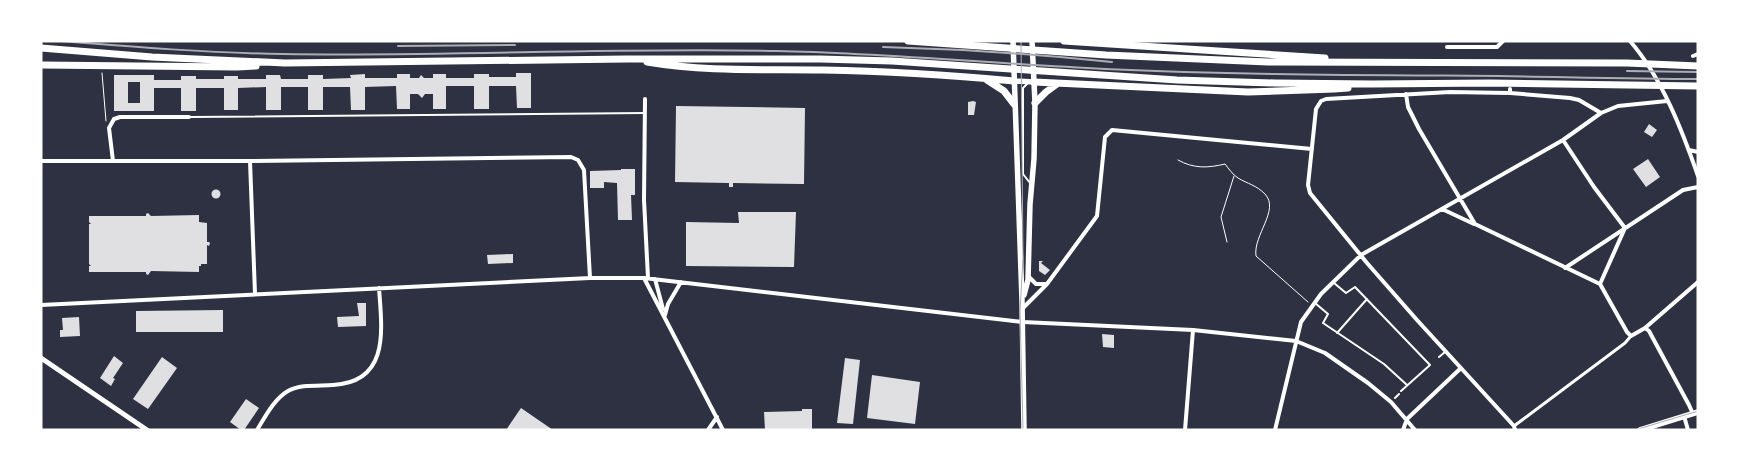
<svg xmlns="http://www.w3.org/2000/svg" width="1739" height="471" viewBox="0 0 1739 471" font-family="'Space Grotesk',sans-serif">
<rect width="100%" height="100%" fill="#2d3142"/>
<!-- building -->
<path fill="#e0e0e3" fill-rule="evenodd" d="M516 73H531V108H517L516 86H489V109H474V86H446V109H433V94H425L422 98 418 94H410V109H397L396 86 365 87V110H351L350 87H323V110H308V87H281V110H266V87L238 88V110H224V88H196V111H181V88H154V111H114V75H154V80H181V76H196V79H224V76H238V79H266V75H280L281 79H308V75H323V79L351 78 350 75 365 74V78H397V74H410V78H419L421 75 424 78H433V74H446V78H474V74H489V77H516ZM128 82H140V103H128Z
M973 101 976 102 974 115H968V102Z
M676 106 805 108 804 184 733 183V187H729V183L675 182Z
M1649 124 1657 130 1652 137 1644 132Z
M1648 159 1660 177 1646 187 1633 169Z
M621 169H635V195H631L632 220H618L617 183 604 182V188H590V171L621 170Z
M211.5 194a4.5 4.5 0 1 1 9 0a4.5 4.5 0 1 1-9 0Z
M738 212H796L794 267 686 266V222L739 223Z
M148 213 151 216 199 215V222L207 223V242H209L210 243 209 246 207 245V264H201V266H199V272L151 271 148 275 146 274V272H89V266H91L89 264V224H91L89 222V216H146V214Z
M513 254V263L488 264 487 255Z
M1039 261H1043L1041 263 1050 270 1045 275 1039 271Z
M357 303H366V326L338 327 337 317 359 316Z
M223 310V332H136V311Z
M79 317 80 336 60 337V330H63L62 318Z
M1102 334 1114 335V348L1103 347Z
M114 356 123 363 113 378 115 379 111 386 100 378Z
M162 357 177 368 148 409 133 399Z
M845 358 860 360 853 424 837 423Z
M872 375 920 382 915 424 867 418Z
M246 399 259 408 244 430H241L230 422Z
M521 408 553 430H506Z
M802 409H812V430H765L764 412 802 411Z"/>
<g fill="none" stroke-linecap="round" stroke-linejoin="round">
<!-- path -->
<path stroke="#fff" stroke-width="1" d="M102 73 106 121
M1178 160C1194 169 1208 168 1225 164 1229 169 1233 175 1238 178 1248 184 1256 185 1265 194 1280 210 1253 235 1256 256L1308 302
M1227 242 1221 217 1234 176"/>
<!-- service -->
<path stroke="#fff" stroke-width="2" d="M1027 84 1023 88V174L1030 183
M190 117 645 113
M1334 283 1346 293 1355 287 1430 365
M1315 303 1328 314 1323 323 1384 364 1407 385
M1337 333 1367 299
M1439 357 1445 352
M1401 391 1430 365
M1395 398 1399 394"/>
<!-- pedestrian -->
<path stroke="#fff" stroke-width="3" d="M1514 426 1625 343 1631 336"/>
<!-- minor -->
<path stroke="#fff" stroke-width="4" d="M1630 41C1662 78 1682 130 1698 176
M1447 47H1497L1503 41
M1693 56 1698 54
M1510 89V93L1570 98 1579 100 1601 113
M1510 93 1450 92 1326 99 1321 101 1316 109 1308 185 1310 193 1367 263 1417 320 1514 426 1515 430
M1406 94 1408 107 1419 129 1475 224 1600 284 1627 332 1631 336 1645 328 1649 331 1689 405 1693 414
M645 99 644 200 648 278
M1563 140 1594 187 1625 228
M1689 150 1698 152
M41 161H250L571 157 578 160 584 170 590 278
M113 161 109 128 114 119 120 117H189
M250 161 255 294
M1442 209 1474 224
M1565 268 1683 190 1698 187
M1029 277 1036 284H1047
M644 278 723 430
M655 279 663 309
M1600 284 1625 228
M41 305 590 278H644L1023 322 1193 330 1296 341 1325 353 1368 383 1391 402 1415 430
M1022 309 1047 284 1097 216 1105 137 1112 130 1312 149
M665 315 668 304 681 282
M1645 328 1698 282
M1684 416 1688 430
M257 430C265 417 274 399 288 391 300 384 319 386 333 385 390 382 382 330 379 288
M708 430 717 417
M1185 430 1193 330
M1275 430 1301 322 1321 294 1361 255 1563 140 1601 113 1618 106 1667 101
M1403 430 1407 419 1461 368"/>
<!-- tertiary -->
<path stroke="#fff" stroke-width="5" d="M41 358 147 430"/>
<!-- secondary -->
<path stroke="#fff" stroke-width="5.5" d="M1013 41 1022 301 1024 430
M1014 81 1034 82
M1024 295 1028 280 1030 204 1034 159 1035 103 1032 41
M1640 430 1698 412"/>
<!-- motorway -->
<path stroke="#fff" stroke-width="7" d="M908 41 1106 55 1268 62 1627 63 1698 66
M1064 41 1325 58
M41 48 152 57 285 63 627 59H820L892 61 1177 80 1275 83 1373 84 1490 83 1698 86
M647 62C706 72 764 69 823 70 887 71 950 75 1014 81
M41 65 237 67 256 66
M987 80 1004 91 1014 104
M1034 82 1248 92 1334 89 1348 88
M1035 103 1046 92 1057 84"/>
<!-- tram -->
<path stroke="#abadb3" stroke-width="1" d="M1021 41 1023 258 1020 312 1023 430
M1635 430 1698 411"/>
<!-- rail -->
<path stroke="#abadb3" stroke-width="2" d="M61 41C135 47 209 53 283 54 447 57 612 47 777 51 886 53 996 64 1105 69 1237 75 1369 75 1500 76 1566 77 1632 79 1698 79
M398 46 515 45
M883 47C959 49 1036 54 1112 62
M1627 71 1698 72"/>
</g>
<!-- border -->
<rect width="1739" height="471" fill="none" stroke="#ffffff" stroke-width="85"/>
</svg>
